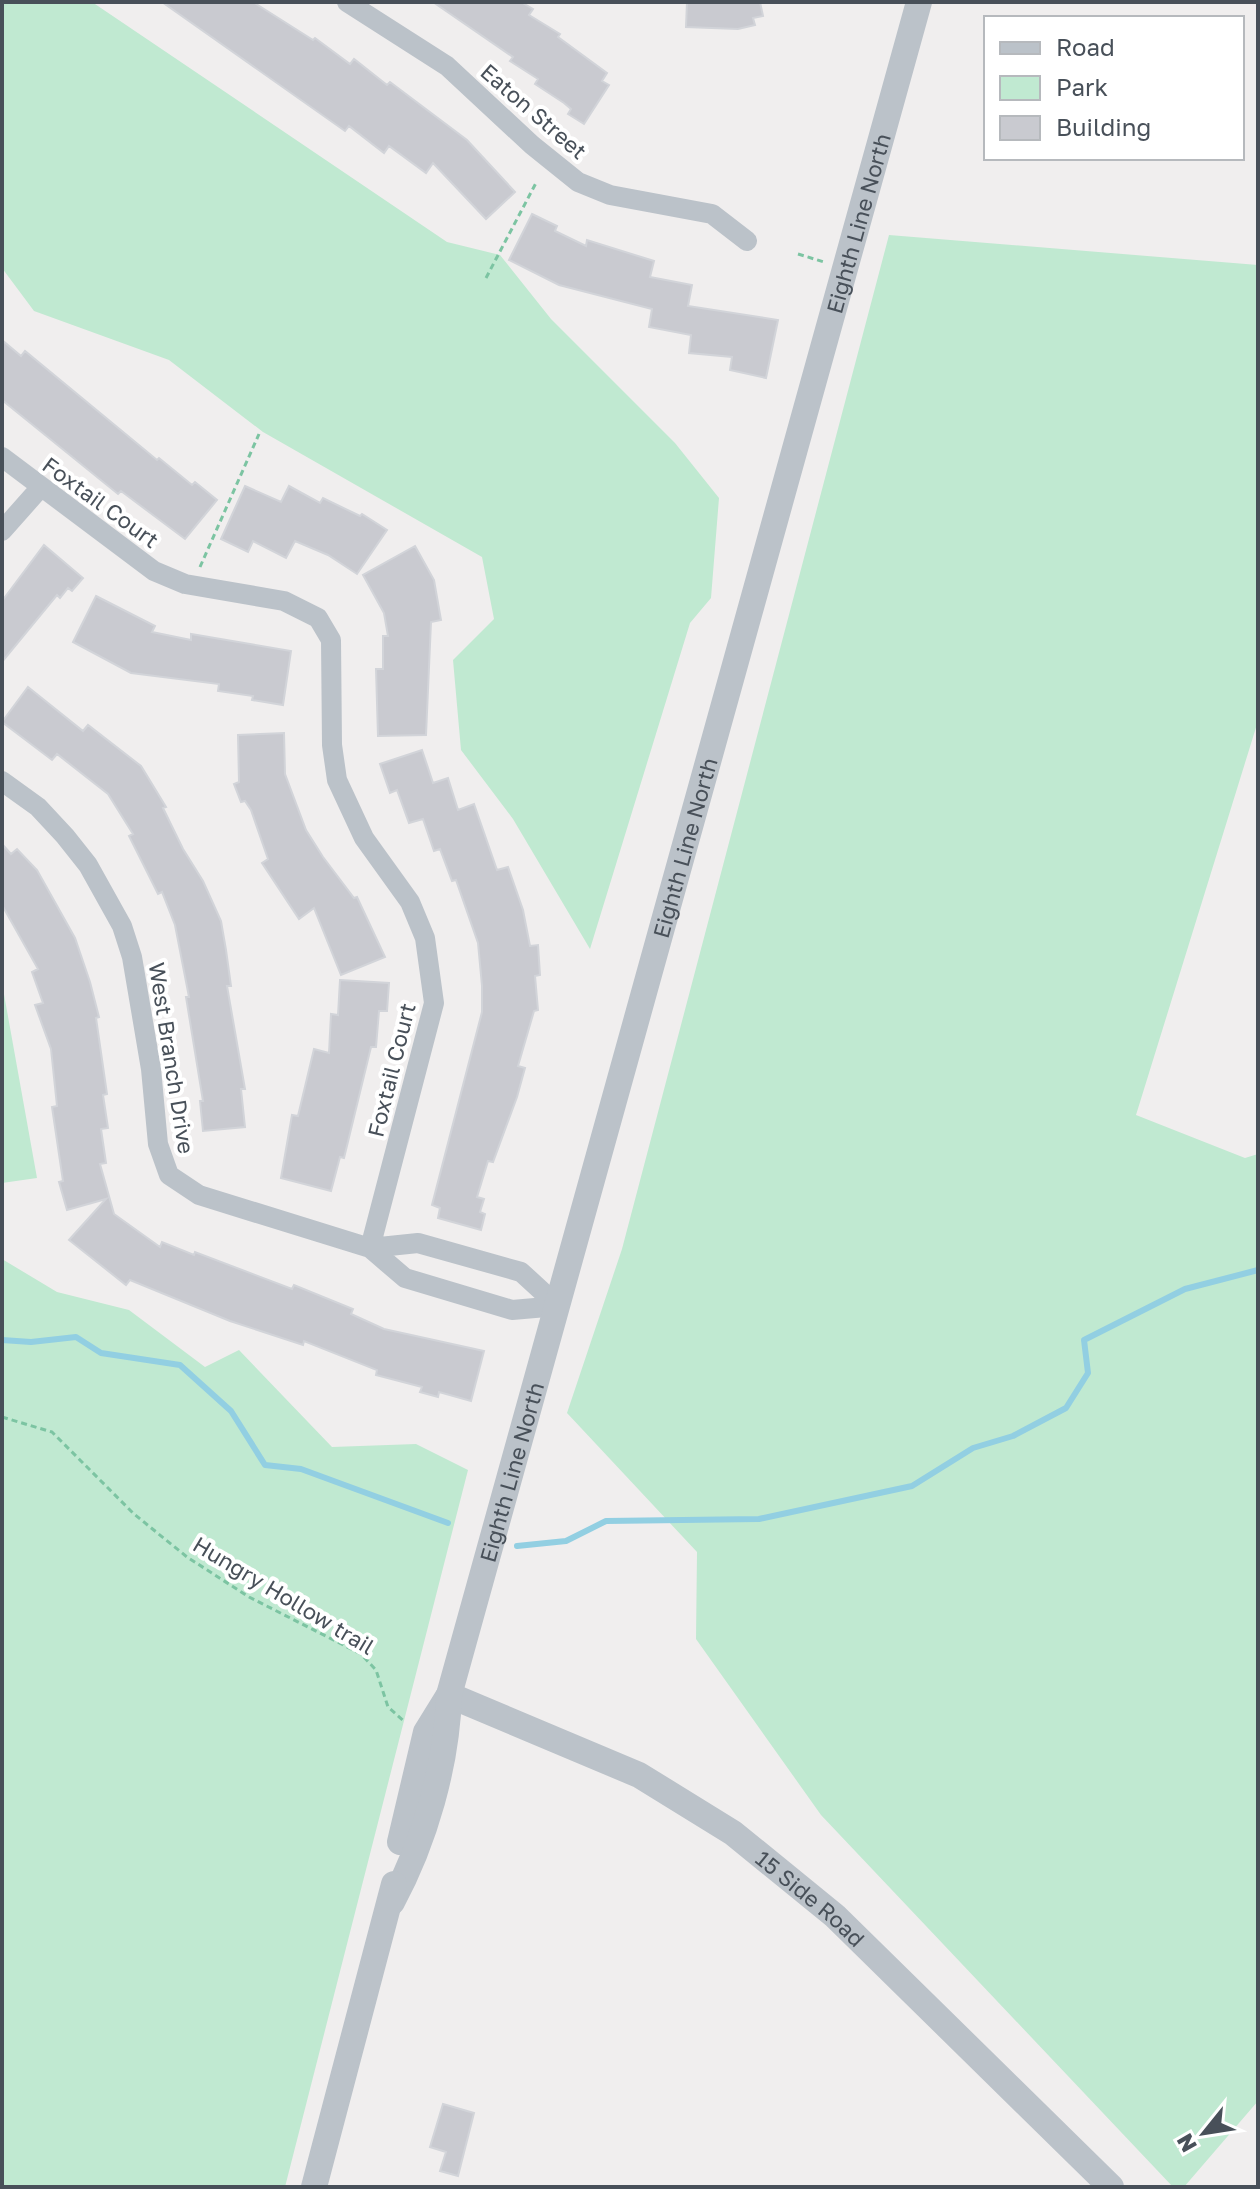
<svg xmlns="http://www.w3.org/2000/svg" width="1260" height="2189" viewBox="0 0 1260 2189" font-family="'Golos Text',sans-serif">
<rect width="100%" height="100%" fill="#f0eeee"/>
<!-- green -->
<path fill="#c0e9d1" d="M2 2H92L447 242 500 255 551 319 675 443 719 498 711 598 690 623 590 949 513 819 461 750 453 660 494 619 482 557 263 432 169 360 34 311 2 268Z
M889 235 1258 265V721L1136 1115 1245 1158 1258 1154V2101L1184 2187H1173L821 1815 696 1639 697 1552 567 1413 622 1249Z
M2 983 37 1178 2 1183Z
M2 1259 57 1292 129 1310 205 1367 239 1350 332 1447 416 1444 468 1470 285 2187H2Z"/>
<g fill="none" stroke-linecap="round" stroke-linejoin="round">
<!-- stream -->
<path stroke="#92cfe2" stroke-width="6" d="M2 1340 31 1342 76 1337 101 1353 180 1365 231 1411 265 1465 301 1469 448 1523
M517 1546 566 1541 606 1521 759 1519 912 1486 973 1448 1013 1436 1066 1408 1088 1373 1084 1340 1185 1289 1258 1270"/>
</g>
<!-- building -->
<path fill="#c9cad0" stroke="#d2d4d9" stroke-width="2" d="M162 2H253L313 40 315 38 350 64 354 59 387 85 390 82 467 140 515 192 486 219 433 163 426 173 389 146 384 153 349 126 345 131Z
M433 2H521L533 9 529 15 560 34 558 37 607 73 602 81 609 85 584 124 568 114 571 109 564 103 535 84 538 79 510 61 513 57Z
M687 2H760L763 16 753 18 755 25 738 29 686 27Z
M532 214 557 226 555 231 586 246 587 240 654 261 650 277 692 285 688 306 778 320 766 378 730 370 732 357 689 353 691 335 649 327 652 309 559 285 509 260Z
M2 340 21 356 25 351 157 460 159 458 192 485 195 482 217 500 185 539 121 491 118 494 2 400Z
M245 486 281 502 289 486 320 503 323 498 360 516 362 514 387 530 357 574 328 555 295 541 286 558 253 541 248 552 221 539Z
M44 545 83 578 72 591 68 588 60 598 57 595 2 662V601Z
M415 546 434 580 441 620 431 622 426 735 378 736 376 669H383V636H388L384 613 363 575Z
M96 596 155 626 152 632 191 640V634L291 651 283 705 252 700 253 696 218 691 219 684 131 673 73 642Z
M28 687 83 731 88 725 141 766 166 807 163 808 183 849 203 881 221 921 226 950 231 986H227L245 1089H241L245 1127 203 1131 200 1101H203L186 997H189L175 925 162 892 158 894 129 836 133 834 108 794 57 754 52 760 2 722Z
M284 733 285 774 306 830 323 857 354 898 357 897 385 957 341 975 314 908 299 919 262 863 268 859 251 810 245 801 241 802 234 784 239 782 238 735Z
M422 750 433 783 448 778 458 810 474 804 497 870 508 867 523 910 530 946 538 945 540 975 535 976 538 1010 534 1011 518 1066 525 1068 517 1097 493 1162 488 1161 477 1197 484 1199 480 1212 485 1214 481 1230 438 1218 440 1208 432 1205 482 1012V986L478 943 456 880 452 881 440 849 434 851 423 819 409 823 397 790 390 793 380 764Z
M2 844 11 854 17 849 37 870 75 938 90 982 99 1017 96 1018 107 1094 103 1095 108 1128 101 1129 106 1163 100 1164 114 1214 160 1247 162 1242 194 1255 195 1252 292 1289 294 1285 353 1309 351 1314 384 1329 484 1351 471 1401 439 1392 438 1397 420 1392 422 1387 376 1375 377 1370 304 1341 303 1345 230 1321 130 1280 126 1285 69 1240 106 1199 67 1210 59 1182 63 1181 52 1107 57 1106 51 1049 35 1005 43 1003 32 972 38 969 2 905Z
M340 980 389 983 387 1011H379L376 1047H371L344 1158 340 1157 331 1191 281 1178 292 1115 298 1116 314 1049 329 1053 331 1014 338 1015Z
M443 2104 474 2113 458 2176 440 2171 446 2152 430 2147Z"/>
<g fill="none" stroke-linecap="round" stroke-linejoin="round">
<!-- path -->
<path stroke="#7cc4a2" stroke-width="3" stroke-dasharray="6 4" stroke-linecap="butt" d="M798 254 824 262
M486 278 537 181
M200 567 259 434
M2 1417 52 1432 134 1514 187 1557 249 1597 361 1654 376 1670 388 1707 405 1722"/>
<!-- minor -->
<path stroke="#bbc2c9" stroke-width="20" d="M347 2 447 66 532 145 578 182 610 195 712 214 747 241
M2 457 154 571 185 584 284 601 318 618 331 640 332 745 337 780 364 838 410 902 425 938 434 1003 370 1248
M2 531 40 488
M2 781 38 807 65 836 88 865 122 926 132 957 151 1069 158 1144 169 1175 199 1195 370 1248 418 1243 521 1272 558 1306
M370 1248 405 1278 512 1310 558 1306"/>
<!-- tertiary -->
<g stroke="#bbc2c9" stroke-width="26">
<path id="s1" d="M449 1695 639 1775 733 1833 835 1916 1111 2187"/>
<path d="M400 1842 426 1732 447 1698"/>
<path id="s2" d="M392 1902C425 1841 447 1764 449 1695L919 2"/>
<path d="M314 2187 394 1884"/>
</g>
</g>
<g text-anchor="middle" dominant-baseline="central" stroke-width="8" stroke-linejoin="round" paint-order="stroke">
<!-- street labels -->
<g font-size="22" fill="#485059" stroke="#fff">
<text transform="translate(534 111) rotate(41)">Eaton Street</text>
<text stroke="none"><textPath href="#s2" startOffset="1744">Eighth Line North</textPath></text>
<text transform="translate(101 502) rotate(36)">Foxtail Court</text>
<text stroke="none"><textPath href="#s2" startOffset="1096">Eighth Line North</textPath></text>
<text transform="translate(172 1058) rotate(81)">West Branch Drive</text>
<text transform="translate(391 1070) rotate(-76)">Foxtail Court</text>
<text stroke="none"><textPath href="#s2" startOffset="448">Eighth Line North</textPath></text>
<text transform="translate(284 1595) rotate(31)">Hungry Hollow trail</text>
<text stroke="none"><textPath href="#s1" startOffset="418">15 Side Road</textPath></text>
</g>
</g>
<!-- border -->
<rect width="1260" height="2189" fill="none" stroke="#485059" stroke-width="8"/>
<!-- legend -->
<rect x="984" y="16" width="260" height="144" fill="#ffffff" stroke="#b6b9bd" stroke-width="2"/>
<rect x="1000" y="42" width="40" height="12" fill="#bbc2c9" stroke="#b6b9bd" stroke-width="2"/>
<text x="1056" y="56" font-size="24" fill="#485059">Road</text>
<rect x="1000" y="76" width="40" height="24" fill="#c0e9d1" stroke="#b6b9bd" stroke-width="2"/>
<text x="1056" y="96" font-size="24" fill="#485059">Park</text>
<rect x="1000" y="116" width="40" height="24" fill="#c9cad0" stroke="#b6b9bd" stroke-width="2"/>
<text x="1056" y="136" font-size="24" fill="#485059">Building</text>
<!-- north arrow -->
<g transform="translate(1204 2133) rotate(240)" stroke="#ffffff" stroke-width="6" paint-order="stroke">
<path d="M0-6L14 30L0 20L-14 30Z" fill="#485059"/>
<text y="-12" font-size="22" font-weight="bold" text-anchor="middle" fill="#485059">N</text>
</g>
</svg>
